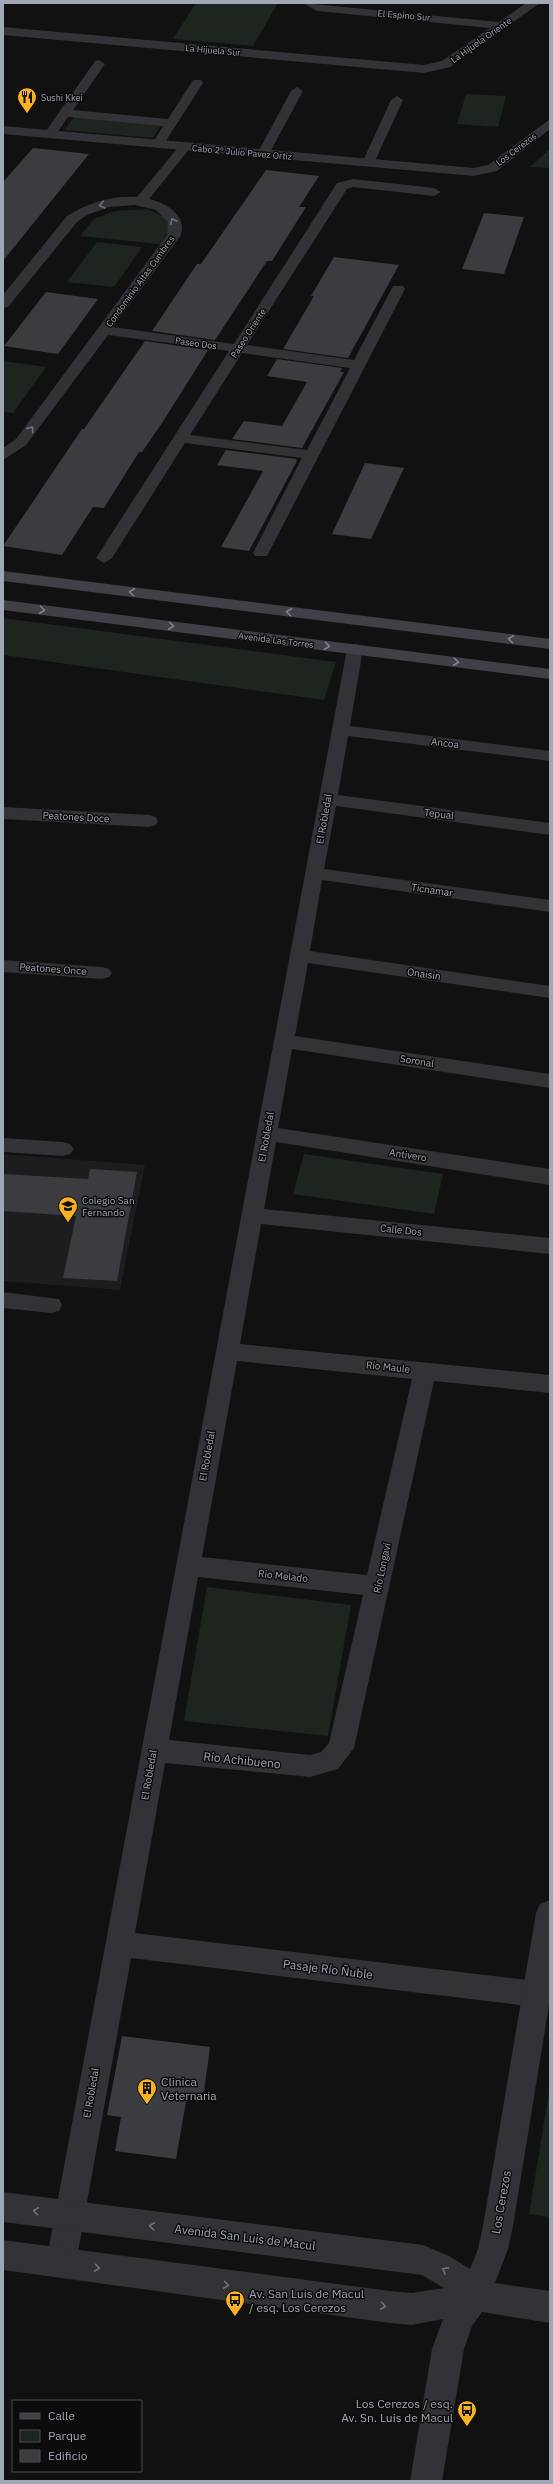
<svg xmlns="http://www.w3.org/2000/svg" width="553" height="2484" viewBox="0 0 553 2484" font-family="'IBM Plex Sans',sans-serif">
<rect width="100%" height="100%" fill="#111112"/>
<!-- built -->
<path fill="#1d1d1f" d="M3 1154 145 1165 120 1290 3 1281Z"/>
<!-- green -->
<path fill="#1d251e" d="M196 3H278L253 46 173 39Z
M466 94 506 96 498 127 457 124Z
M75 116 161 125 153 138 64 130Z
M550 149V168L530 167Z
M147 209 167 218 169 229 160 244 80 236 94 219 115 211Z
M97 242 142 247 114 287 67 282Z
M3 361 46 367 13 413 3 412Z
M3 618 336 662 324 700 3 655Z
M304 1154 443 1174 434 1214 293 1194Z
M207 1587 351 1605 328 1736 184 1721Z
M550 2086V2217L529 2214Z"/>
<!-- building -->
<path fill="#3a3c40" d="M33 148 89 154 3 261V182Z
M266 170 319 176 299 207H306L272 261H267L215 340 152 331 197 264H201Z
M484 213 524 217 504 274 462 269Z
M334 257 399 265 348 358 283 349 314 296H311Z
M46 292 98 299 58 354 4 346Z
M145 341 208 350 162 423 142 452H139L104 508 93 507 62 555 3 546 82 429H84Z
M277 359 342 368 340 372H344L302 448 232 439 244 421 282 426 307 382 267 376Z
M226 450 296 459 297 461 249 551 221 547 263 471 217 465Z
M365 463 404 468 371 539 332 534Z
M90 1169 137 1172 117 1281 63 1278 76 1216 3 1211V1174L88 1179Z
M122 2036 210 2047 204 2092 187 2096 176 2159 115 2151 121 2117 107 2115Z"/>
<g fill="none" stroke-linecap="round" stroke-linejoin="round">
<!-- minor -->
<path fill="#323237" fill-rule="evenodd" d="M303 3 499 22 526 3H540L450 67 424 73 3 35V27L424 65 442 61 490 28 317 11Z
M99 60 105 64 73 110 168 119 193 80H201L203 83 162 147 158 148 152 144 163 126 68 117 54 137H46L44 134 46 131 95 61Z
M297 87 303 91 269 154 263 158 258 157 257 154 291 91Z
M397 96 403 100 374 163 373 166H363L362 163 391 100Z
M185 143 191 147 149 199C166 203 187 215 181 235L113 327 234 344 337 183 353 179 434 188 441 192 434 196 353 187 347 189 247 345 354 360 393 286H403L405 289 267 556H255L253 553 302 458 185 443 112 558 104 563 96 558 229 351 108 335 26 445 3 460V448L16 439 167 235 168 222 156 210 135 205 109 207 87 215 77 222 8 307 3 308V295L67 216C88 203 112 195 137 197L181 144ZM242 353 350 368 307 450 190 435Z
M355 644 361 645 363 649 350 726 550 751V761L348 736 338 795 550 823V835L336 806 324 869 550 900V912L322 880 310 951 550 986V998L308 963 295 1036 550 1074V1088L292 1049 278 1128 550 1169V1185L276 1142 264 1209 550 1238V1254L261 1224 240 1344 550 1375V1393L434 1381 354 1748 338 1769 310 1777 165 1763 135 1933 536 1981 546 1985 550 1994 546 2003 536 2007 131 1958 76 2263 72 2274 61 2278 50 2274 46 2263 347 649 349 645ZM237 1361 412 1379 367 1575 202 1557ZM198 1577 363 1595 329 1743 321 1752 310 1755 169 1740Z
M3 807 149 815 156 817 158 821 156 825 149 827 3 819Z
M3 960 102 967 109 969 112 973 109 977 102 979 3 972Z
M3 1138 63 1142 70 1144 74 1149 70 1154 63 1156 3 1152Z
M3 1292 59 1299 62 1305 59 1311 51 1313 3 1308Z"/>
<!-- tertiary -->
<path fill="#323237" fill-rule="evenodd" d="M550 119V129L497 171 474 176 3 134V126L474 168 488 165Z
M550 1900V1999L513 2226 508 2249 495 2283 550 2291V2323L482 2312 472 2326 464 2349 442 2481H410L432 2349 443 2319 412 2325 390 2323 3 2270V2240L390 2291 412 2293 444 2288 422 2275 3 2222V2192L423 2245 449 2256 470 2269 478 2249 483 2226 536 1913 540 1904Z"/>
<!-- secondary -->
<path fill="#404147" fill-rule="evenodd" d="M3 571 550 639V649L3 581Z
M3 600 550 669V679L3 610Z"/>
</g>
<!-- one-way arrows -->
<defs><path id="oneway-chevron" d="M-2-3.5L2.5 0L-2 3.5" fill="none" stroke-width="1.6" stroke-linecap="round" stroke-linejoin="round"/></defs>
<g stroke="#6f727c">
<use href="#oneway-chevron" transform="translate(102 205) rotate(167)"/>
<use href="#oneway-chevron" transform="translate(173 221) rotate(-117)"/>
<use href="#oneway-chevron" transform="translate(31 429) rotate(-54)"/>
<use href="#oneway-chevron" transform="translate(36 2211) rotate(-173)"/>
<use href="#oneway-chevron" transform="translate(152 2226) rotate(-173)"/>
<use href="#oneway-chevron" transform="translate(97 2268) rotate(8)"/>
<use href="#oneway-chevron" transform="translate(445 2270) rotate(-151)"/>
<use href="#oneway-chevron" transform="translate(226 2285) rotate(8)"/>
<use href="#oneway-chevron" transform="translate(383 2306) rotate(8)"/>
</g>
<g stroke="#7f838e">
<use href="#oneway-chevron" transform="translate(132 592) rotate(-173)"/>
<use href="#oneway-chevron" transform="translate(42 610) rotate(7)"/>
<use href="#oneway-chevron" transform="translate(289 612) rotate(-173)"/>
<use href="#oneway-chevron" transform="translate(171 626) rotate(7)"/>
<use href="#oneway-chevron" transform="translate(511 639) rotate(-173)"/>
<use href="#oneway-chevron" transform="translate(327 646) rotate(7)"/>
<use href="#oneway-chevron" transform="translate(456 662) rotate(7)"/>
</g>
<!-- icons -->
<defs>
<symbol id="restaurant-pin" viewBox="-11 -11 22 30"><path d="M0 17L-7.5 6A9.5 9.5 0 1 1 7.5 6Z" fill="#f8b123" stroke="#0c0c0d"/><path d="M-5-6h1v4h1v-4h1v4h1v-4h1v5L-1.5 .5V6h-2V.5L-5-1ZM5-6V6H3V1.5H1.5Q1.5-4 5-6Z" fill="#111"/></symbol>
<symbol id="school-pin" viewBox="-11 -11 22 30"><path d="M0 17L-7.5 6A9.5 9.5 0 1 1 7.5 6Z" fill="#f8b123" stroke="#0c0c0d"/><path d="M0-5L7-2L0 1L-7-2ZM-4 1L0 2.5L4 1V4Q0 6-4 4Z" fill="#111"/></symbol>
<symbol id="building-pin" viewBox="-11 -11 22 30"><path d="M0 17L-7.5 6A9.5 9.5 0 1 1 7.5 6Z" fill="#f8b123" stroke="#0c0c0d"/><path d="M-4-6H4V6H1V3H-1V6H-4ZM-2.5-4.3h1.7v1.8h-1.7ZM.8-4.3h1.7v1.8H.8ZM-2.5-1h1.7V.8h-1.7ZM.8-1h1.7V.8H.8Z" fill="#111"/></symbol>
<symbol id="bus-pin" viewBox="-11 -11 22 30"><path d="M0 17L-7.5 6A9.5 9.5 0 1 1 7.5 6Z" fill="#f8b123" stroke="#0c0c0d"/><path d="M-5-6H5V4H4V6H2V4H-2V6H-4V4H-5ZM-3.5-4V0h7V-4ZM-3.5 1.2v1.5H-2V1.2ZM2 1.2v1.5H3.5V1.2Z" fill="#111"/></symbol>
</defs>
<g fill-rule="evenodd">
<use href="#restaurant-pin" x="16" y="86" width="22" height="30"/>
<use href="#school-pin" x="57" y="1195" width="22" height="30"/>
<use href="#building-pin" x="136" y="2077" width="22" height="30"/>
<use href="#bus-pin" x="224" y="2289" width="22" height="30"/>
<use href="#bus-pin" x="456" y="2399" width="22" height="30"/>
</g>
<g text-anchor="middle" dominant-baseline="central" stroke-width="3" stroke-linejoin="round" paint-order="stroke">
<!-- far-street labels -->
<g font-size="9" fill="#a1a7b4" stroke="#0c0c0d">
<text transform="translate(404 15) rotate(5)">El Espino Sur</text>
<text transform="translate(481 40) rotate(-35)">La Hijuela Oriente</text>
<text transform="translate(213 50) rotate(5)">La Hijuela Sur</text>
<text transform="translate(516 149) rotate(-37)">Los Cerezos</text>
<text transform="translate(242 152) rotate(5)">Cabo 2º Julio Pavez Ortiz</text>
<text transform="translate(140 281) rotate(-54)">Condominio Altas Cumbres</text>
<text transform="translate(248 333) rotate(-57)">Paseo Oriente</text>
<text transform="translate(196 343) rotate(8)">Paseo Dos</text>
<text transform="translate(276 640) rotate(7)">Avenida Las Torres</text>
</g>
<!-- far-poi labels -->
<g font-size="9" fill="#a1a7b4" stroke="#0c0c0d" text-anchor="start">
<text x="41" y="97">Sushi Kkei</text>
</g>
<!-- street labels -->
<g font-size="10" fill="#a1a7b4" stroke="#0c0c0d">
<text transform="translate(445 743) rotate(7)">Ancoa</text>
<text transform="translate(439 814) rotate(7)">Tepual</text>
<text transform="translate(76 817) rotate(3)">Peatones Doce</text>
<text transform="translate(324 819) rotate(-80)">El Robledal</text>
<text transform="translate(432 890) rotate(8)">Ticnamar</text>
<text transform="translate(53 969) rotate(4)">Peatones Once</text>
<text transform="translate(424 974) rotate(8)">Onaisin</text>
<text transform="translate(417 1061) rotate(9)">Soronal</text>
<text transform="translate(266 1137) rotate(-80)">El Robledal</text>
<text transform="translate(408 1155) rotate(9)">Antivero</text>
<text transform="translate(401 1230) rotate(6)">Calle Dos</text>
<text transform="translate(388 1367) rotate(6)">Río Maule</text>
<text transform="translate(207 1456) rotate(-80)">El Robledal</text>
<text transform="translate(382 1568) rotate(-78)">Río Longaví</text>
<text transform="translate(283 1576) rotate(6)">Rio Melado</text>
<text transform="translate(149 1775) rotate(-80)">El Robledal</text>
<text transform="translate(91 2093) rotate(-80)">El Robledal</text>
</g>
<!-- poi labels -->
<g font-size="10" fill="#a1a7b4" stroke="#0c0c0d" text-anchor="start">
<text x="82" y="1200">Colegio San<tspan x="82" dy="12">Fernando</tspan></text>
</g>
<!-- near-street labels -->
<g font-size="12" fill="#a1a7b4" stroke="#0c0c0d">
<text transform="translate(242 1760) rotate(6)">Río Achibueno</text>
<text transform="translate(328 1969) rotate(7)">Pasaje Río Ñuble</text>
<text transform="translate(501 2202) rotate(-80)">Los Cerezos</text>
<text transform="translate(245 2237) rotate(7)">Avenida San Luis de Macul</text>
</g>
<!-- near-poi labels -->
<g font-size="12" fill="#a1a7b4" stroke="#0c0c0d" text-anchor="start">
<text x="161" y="2081">Clinica<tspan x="161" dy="14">Veternaria</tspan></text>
<text x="249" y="2293">Av. San Luis de Macul<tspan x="249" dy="14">/ esq. Los Cerezos</tspan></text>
<text x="453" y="2403" text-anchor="end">Los Cerezos / esq.<tspan x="453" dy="14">Av. Sn. Luis de Macul</tspan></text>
</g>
</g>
<!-- border -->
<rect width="553" height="2484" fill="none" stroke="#a1a7b4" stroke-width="8"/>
<!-- legend -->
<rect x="12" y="2400" width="130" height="72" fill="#0c0c0d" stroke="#484a50"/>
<rect x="20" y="2413" width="20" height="6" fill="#404147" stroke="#484a50"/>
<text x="48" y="2420" font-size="12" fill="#a1a7b4">Calle</text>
<rect x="20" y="2430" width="20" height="12" fill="#1d251e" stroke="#484a50"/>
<text x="48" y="2440" font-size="12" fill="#a1a7b4">Parque</text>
<rect x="20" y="2450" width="20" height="12" fill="#3a3c40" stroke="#484a50"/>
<text x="48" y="2460" font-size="12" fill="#a1a7b4">Edificio</text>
</svg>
